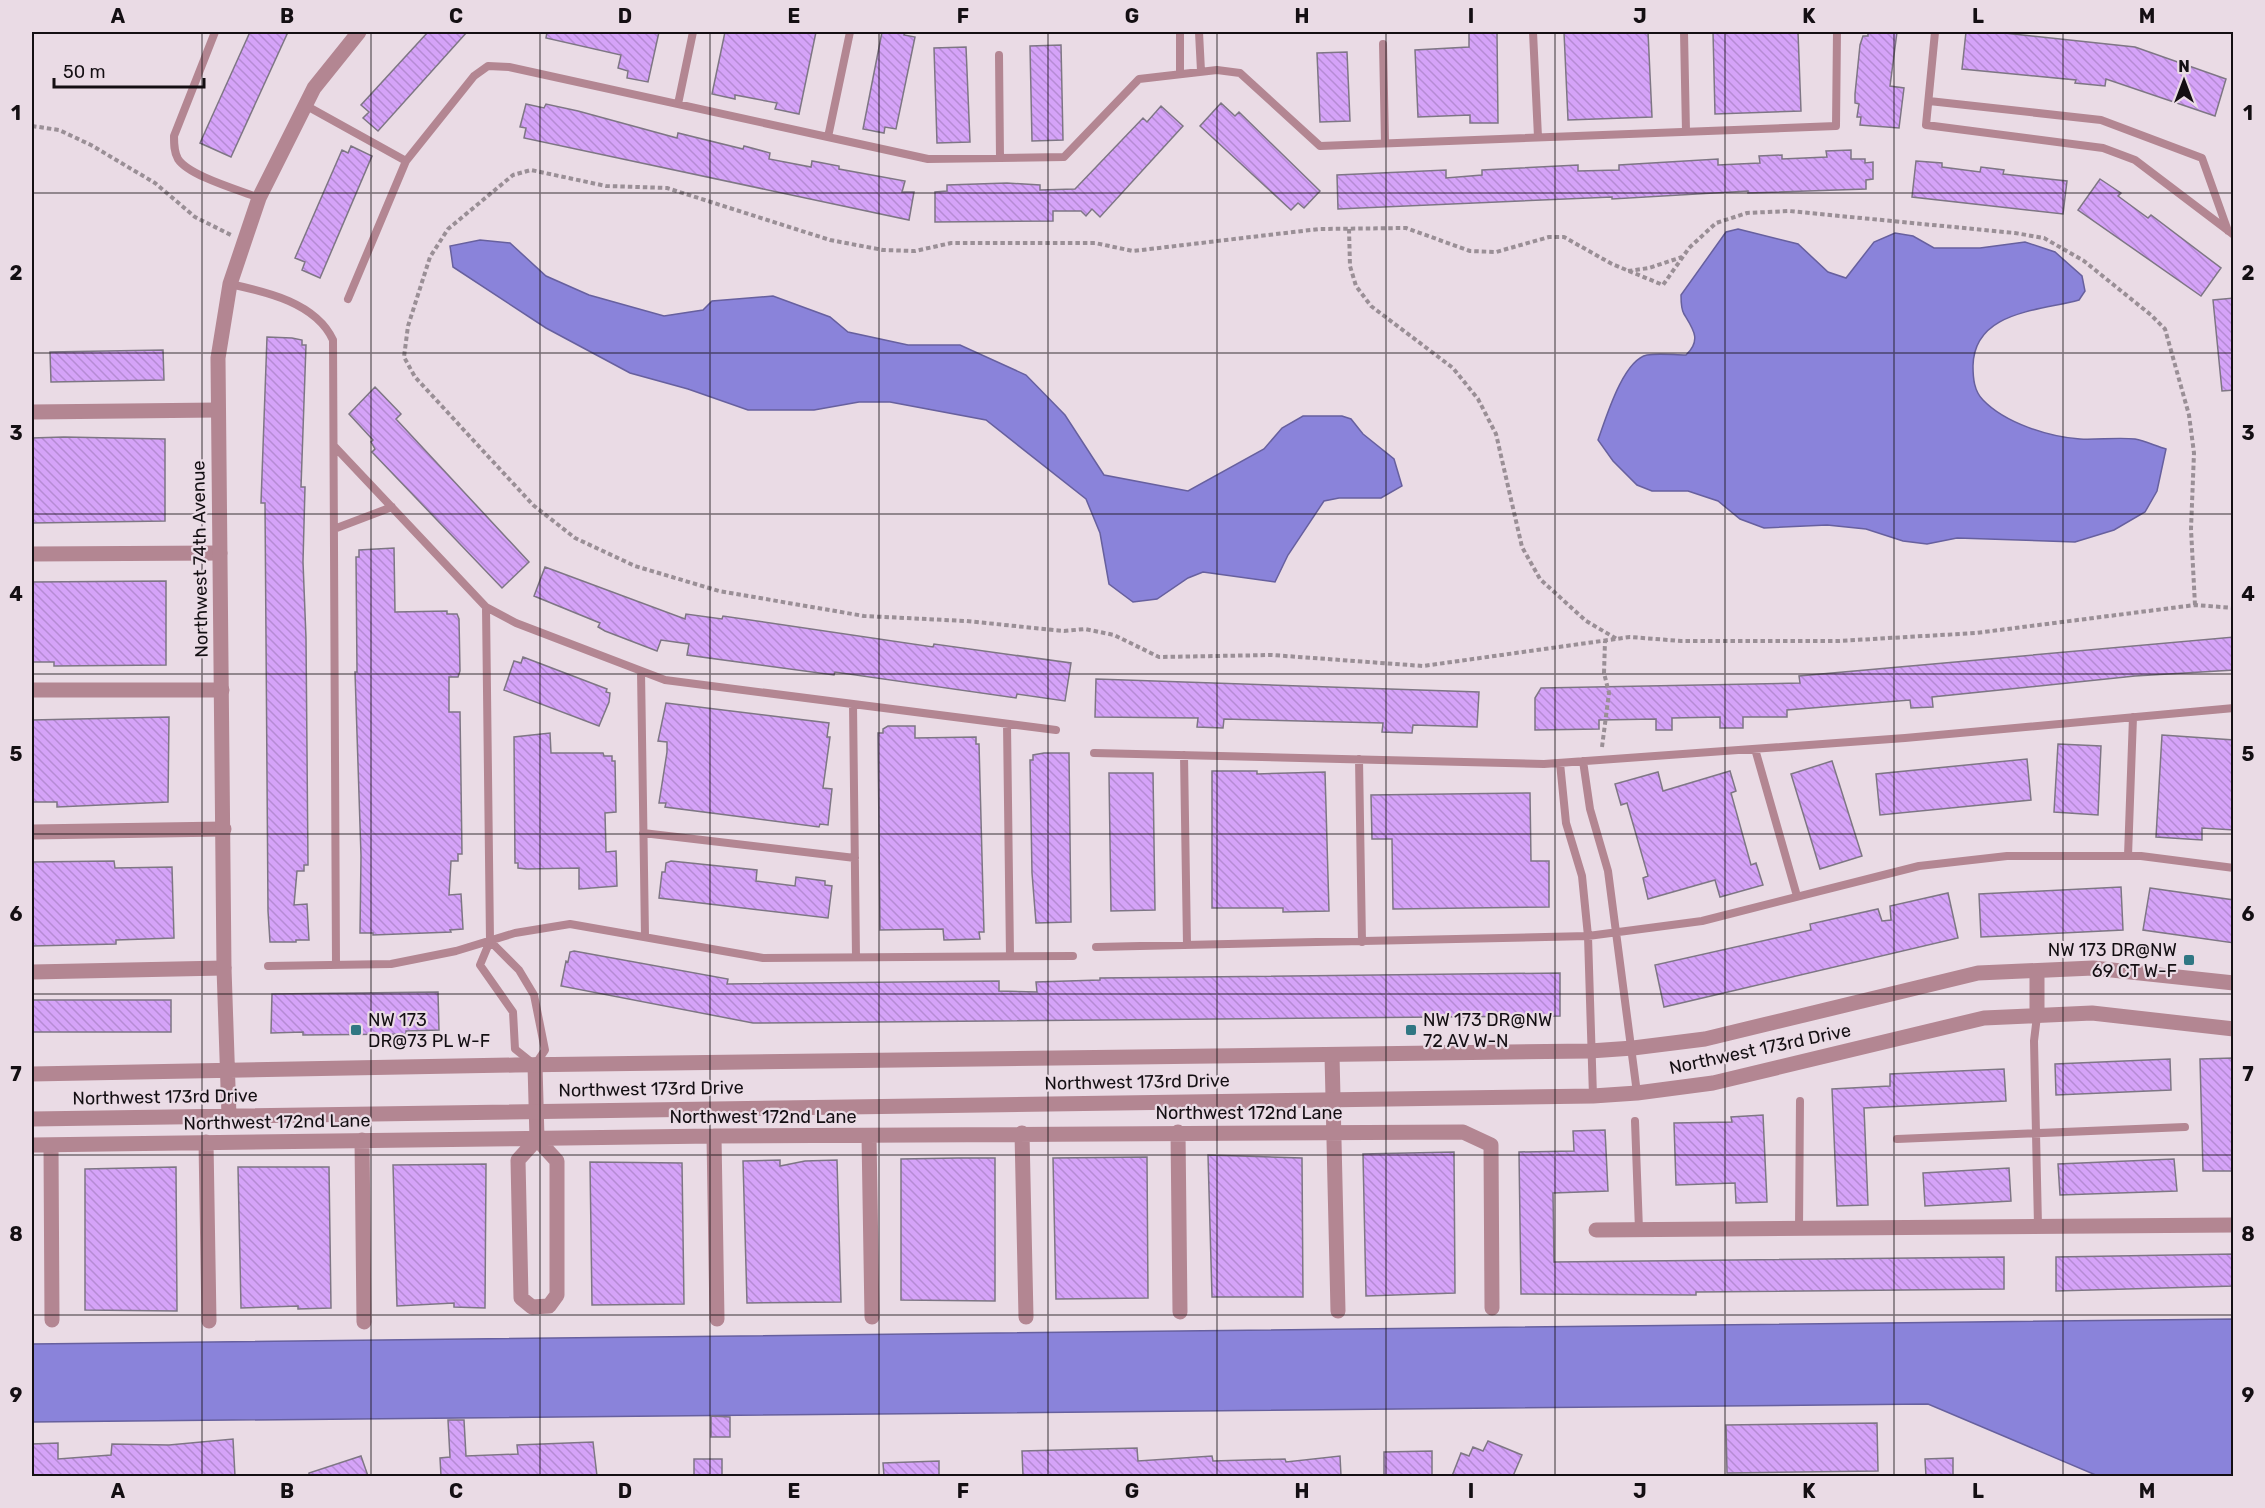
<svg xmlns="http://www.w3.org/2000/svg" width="2265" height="1508" viewBox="0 0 2265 1508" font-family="Rubik,sans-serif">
<defs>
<pattern id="building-back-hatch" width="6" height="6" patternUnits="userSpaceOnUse" patternTransform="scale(1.5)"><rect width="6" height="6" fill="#d5a3f8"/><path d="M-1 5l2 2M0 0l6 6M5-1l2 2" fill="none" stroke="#b68bd4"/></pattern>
</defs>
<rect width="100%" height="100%" fill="#eadbe5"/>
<!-- water -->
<path fill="#8a83da" stroke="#67609e" stroke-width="1.5" d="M1738 229 1798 244 1828 272 1846 278 1874 242 1895 233 1913 236 1934 248H1980L2025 242 2055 252 2082 276 2085 291 2079 300C2039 311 1974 311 1973 366 1973 378 1974 391 1983 400 2005 423 2049 437 2080 439 2098 440 2117 437 2135 439 2145 441 2156 446 2166 449L2157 491 2145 512 2114 530 2075 542 1957 538 1927 544 1903 541 1866 529 1827 525 1764 528 1740 519 1718 501 1688 491H1652L1637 485 1613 461 1598 440C1606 418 1623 360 1647 355 1659 353 1674 355 1686 355 1702 340 1693 329 1684 314 1681 309 1681 300 1681 295L1726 232Z
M480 240 510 243 546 276 589 295 664 316 703 310 712 301 773 296 830 317 848 332 908 345H960L1026 375 1065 415 1104 475 1188 491 1264 449 1282 428 1303 416H1342L1351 419 1363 434 1394 459 1402 486 1381 498H1339L1324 501 1288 555 1275 582 1203 572 1188 578 1157 599 1133 602 1109 584 1100 533 1086 499 986 420 890 402H859L814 410H748L688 389 630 373 546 328 453 267 450 246Z
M2233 1319V1476H2098L1928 1404 32 1422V1344Z"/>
<!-- building -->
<path fill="url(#building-back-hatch)" stroke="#7e7684" stroke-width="1.5" d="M250 32H288L231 157 200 143Z
M428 32H467L378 131 363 118 369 112 361 105Z
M547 32H659L648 82 627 78 628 71 618 68 621 55 546 38Z
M725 32H816L799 114 775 109 777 103 735 95V99L712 94Z
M882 32H905L904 35 915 37 896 129 885 127 884 133 863 129Z
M1469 32H1497L1498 123H1470V115L1418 117 1415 50 1469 47Z
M1564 32H1648L1652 117 1568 120Z
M1713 32H1798L1801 111 1715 114Z
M1868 32H1897L1890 86 1904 88 1899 128 1860 125 1861 117H1857L1859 104 1855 103V94L1860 45 1863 36H1868Z
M1966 32H1995L2135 47 2226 79 2215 116 2106 79 2105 86 2075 83 2076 80 1962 69Z
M1061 45 1063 140 1032 141 1030 46Z
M966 47 970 142 937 143 934 48Z
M1347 52 1350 121 1320 122 1317 53Z
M1221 103 1235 116 1239 112 1320 191 1304 208 1298 203 1291 210 1200 126Z
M526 104 544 108 546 104 578 111 677 138 678 133 743 149 744 146 770 153 769 159 811 167 812 161 839 166V169L905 181 902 192H914L909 220 524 138 526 128 520 127Z
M1161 106 1183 126 1100 217 1092 209 1086 216 1081 211H1053V221L935 222V192L947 191V185L1007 183 1040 185V190L1075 189 1143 118 1147 122Z
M351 146 372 156 320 278 302 270 305 262 295 258 342 150 348 153Z
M1851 150V159H1865V163L1873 162V179L1866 180V189L1748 193V191L1612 199V197L1338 209 1337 175 1446 170V178L1482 175V170L1578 165V171L1619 170V165L1718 159V165L1760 163 1759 156 1782 155V159L1827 157 1826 151Z
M1916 161 1942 163V167L1980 172 1981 167 2004 170 2003 174 2067 181 2063 214 1912 197Z
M2100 179 2121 193 2118 196 2148 218 2151 215 2221 268 2201 296 2078 210Z
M2234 298V390L2222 391 2213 300Z
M267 337 292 338 302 340V345H306L301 487H305L303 562 306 638 308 865H304V871H297L294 905 307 904 309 940H296V942H270L268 911 265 503H261Z
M163 350 164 380 51 382 50 352Z
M375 387 401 414 396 419 529 562 502 588 372 452 375 449 371 442 373 440 349 414Z
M64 437 165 439V521L32 523V438Z
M394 548 395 612 447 611V614H457L459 619 460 671 458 677H449V712H460L462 854H458V861H451L449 895 461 894 463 929 450 930 451 932 373 935V933H360L361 856 355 672H357L356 557H359V550Z
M545 567 685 619 686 614 722 619 723 616 933 647 934 644 1071 663 1065 701 1017 694 1016 698 835 672 834 675 687 655 689 644 661 640 657 651 605 631 598 627 600 623 534 596Z
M166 581V665L54 666V662H32V582Z
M2234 637V670L2135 676 1932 697 1933 707 1911 708 1910 700 1787 710V717H1743V728H1720V717L1672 718V730H1656V719L1599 720V729L1535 730V698L1541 688 1800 683 1799 676Z
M523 657 607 689 606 692 610 693 609 702 599 726 504 690 514 661 521 663Z
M1096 679 1479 692 1477 727 1413 725 1412 733 1382 732 1383 723 1224 719 1223 728 1197 727 1198 718 1095 717Z
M666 703 829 723 827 737H830L823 788 832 789 828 825 820 824 819 827 665 807 666 803H659L667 752V742L658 741Z
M169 717 168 802 57 807V802H32V720Z
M888 726H915V738L976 737V744H979L984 932H979L980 939 944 940 943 929 880 930 878 733H883V729Z
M550 733 551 753H603L604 756H612V761H615L616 812 605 813 606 852 616 851 617 886 579 889V868L527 869 518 868V863H515L514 737Z
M2162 735 2234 740V830L2202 828V840L2156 837Z
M2058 744 2101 746 2098 815 2054 812Z
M1044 753H1069L1071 922 1036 923 1032 873 1030 760H1033V755Z
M2027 759 2031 800 1880 815 1876 774Z
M1832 761 1862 856 1820 869 1791 774Z
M1212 771H1257V774L1325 772 1329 911 1283 912V908H1212Z
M1730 771 1736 791 1731 793 1751 865 1756 863 1763 885 1720 897 1715 880 1648 899 1643 878 1648 876 1627 803 1621 805 1615 784 1658 772 1663 791Z
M1109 773H1153L1155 910 1111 911Z
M1530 793 1531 861H1549V907L1393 909 1392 839H1372L1371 795Z
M114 861 115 868 172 867 174 938 116 940V944L32 946V862Z
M671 861 757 870 756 881 795 886 796 877 825 881V885L832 886 828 918 659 898 662 872H665L666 863Z
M2121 887 2123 930 1981 937 1979 894Z
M2150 888 2234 900V943L2143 930Z
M1948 893 1958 938 1664 1007 1655 965 1811 930 1810 924 1878 909 1882 921 1891 920 1890 906Z
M574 951 728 979 727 984 999 981V991L1037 992 1036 982 1100 980V978L1560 973V1016L753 1023 561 986 566 961 568 962 570 952Z
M438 992 439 1030 406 1031V1034L303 1035V1032L271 1033 272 994Z
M32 1000H171V1032H32Z
M2232 1058 2234 1171H2203L2200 1059Z
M2170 1059 2171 1090 2056 1095 2055 1064Z
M2004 1069 2006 1101 1864 1108 1868 1205 1837 1206 1832 1089 1890 1086V1074Z
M1763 1115 1767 1202 1736 1203 1735 1183 1676 1185 1674 1123 1732 1122 1731 1117Z
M1605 1130 1608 1191 1553 1193 1554 1262 2004 1257V1289L1696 1292V1295L1521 1294 1519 1152 1574 1151 1573 1131Z
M1454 1152 1455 1293 1366 1296 1363 1154Z
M1208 1155 1302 1158 1303 1297H1212Z
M1147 1157 1148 1298 1056 1299 1053 1158Z
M958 1158H995V1301L901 1300V1159Z
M2174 1159 2177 1191 2060 1195 2058 1164Z
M780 1160V1166L805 1161 837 1160 841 1302 747 1303 743 1161Z
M590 1162 682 1163 684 1304 592 1305Z
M486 1164 485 1308 454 1307V1303L397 1306 393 1165Z
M176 1167 177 1311 85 1310V1169Z
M238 1167H329L331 1308 298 1309V1306L241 1308Z
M2009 1168 2011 1201 1925 1206 1923 1173Z
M2234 1254V1286L2056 1291V1257Z
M711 1416 730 1417V1437H711Z
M448 1420H464L466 1456 518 1454 517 1445 593 1442 597 1476H441L440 1458 450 1457Z
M1877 1423 1878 1471 1727 1473 1726 1425Z
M233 1439 235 1476H32V1444L58 1443V1459L111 1455 112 1444 169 1445Z
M1488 1441 1522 1455 1513 1476H1452L1461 1453 1469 1456 1473 1447 1483 1451Z
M1137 1448 1138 1461 1212 1456 1213 1461 1285 1459 1286 1462 1340 1456 1341 1476H1023L1022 1451Z
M1432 1451V1476H1384V1452Z
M361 1456 368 1476H309V1473Z
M1953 1458V1476H1926L1925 1459Z
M694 1459H722V1476H694Z
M939 1461V1476H884L883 1463Z"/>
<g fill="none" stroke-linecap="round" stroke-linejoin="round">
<!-- path -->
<path stroke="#9a8f96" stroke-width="4" stroke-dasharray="4.5 3" stroke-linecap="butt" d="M32 126 59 130 91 145 155 183 195 217 231 235
M1349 229 1350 266 1356 286 1371 306 1453 368 1478 399 1496 434 1522 547 1540 579 1586 621 1617 639
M1628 271 1649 268 1682 257
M2195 605 2191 529 2194 453 2189 415 2165 329 2151 315 2084 261 2044 238 2015 233 1789 211 1747 213 1716 223 1689 248 1663 285 1612 264 1564 237H1549L1496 252 1470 251 1406 228 1319 229 1133 251 1095 243H951L915 251 883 250 830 240 667 188 606 186 531 170 513 175 448 229 430 257 408 326 404 357 415 377 533 505 575 538 635 566 719 591 864 616 966 621 1064 631 1085 629 1114 635 1159 657 1272 655 1423 666 1630 637 1681 641H1838L1976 633 2195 605 2234 608
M1602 747 1609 693 1604 673 1605 641"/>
<!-- service -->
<path stroke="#b38692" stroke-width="8" d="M215 32 174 136C174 144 174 152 178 159 189 176 239 190 259 198
M1180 32V73
M1199 32 1201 71
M1533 32 1538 137
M1684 32 1686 132
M1935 32 1926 125 2103 148 2135 160 2234 235
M1383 44 1385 143
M999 55 1000 158
M1929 101 2101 120 2202 158 2228 231
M678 104 693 32
M305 105 406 161
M828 137 850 32
M230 284C267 292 316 303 333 340L336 965
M348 299 406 161 474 76 488 66 509 67 928 159 1064 157 1139 79 1217 70 1240 73 1320 146 1836 126 1837 32
M334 446 486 607 516 623 665 680 1056 730
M334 529 392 507
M486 607 490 941 480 965 513 1012 515 1049 535 1065 545 1050 534 995 519 970 490 941
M641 671 645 936
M853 704 856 957
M1007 724 1010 956
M1755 749 1797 896
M1094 753 1544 764 1905 738 2234 708
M1184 755 1187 945
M1359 759 1362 942
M1583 761 1590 809 1608 871 1637 1093
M1560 763 1566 823 1582 876 1588 936 1593 1096
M643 833 855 858
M2128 856 2133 717
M1096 947 1588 936 1702 921 1919 866 2007 856H2141L2234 868
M268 966 391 964 456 951 515 933 570 924 763 958 1073 956
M2037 1016 2034 1041 2038 1226
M1635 1121 1639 1230
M1897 1139 2185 1127
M1799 1228 1800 1101"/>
<!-- minor -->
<path stroke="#b38692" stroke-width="15" d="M32 412 218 410
M32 554 220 553
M32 690H222
M32 832 224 829
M32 972 224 968
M1332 1055 1338 1311
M535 1065 537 1139 518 1160 521 1298 532 1307 549 1306 557 1295V1161L537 1139
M1178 1132 1180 1312
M1022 1133 1026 1317
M714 1136 717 1319
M869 1136 872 1317
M362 1140 364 1322
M206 1142 209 1321
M32 1145 714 1136 1463 1132 1491 1145 1492 1308
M51 1145 52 1320
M1596 1230 2234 1225"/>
<!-- tertiary -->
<path stroke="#b38692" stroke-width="15" d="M2037 1016V971
M32 1074 515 1065 1590 1051 1633 1048 1705 1039 1978 973 2093 968 2234 983
M229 1116 224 968 218 358 230 284 259 198 314 88 359 32
M32 1119 1593 1096 1637 1093 1713 1083 1984 1018 2092 1013 2234 1029"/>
</g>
<!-- grid -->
<path fill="none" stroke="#140f13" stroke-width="1.5" stroke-opacity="0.55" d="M202 32V1476M371 32V1476M540 32V1476M710 32V1476M879 32V1476M1048 32V1476M1217 32V1476M1386 32V1476M1555 32V1476M1725 32V1476M1894 32V1476M2063 32V1476M32 193H2234M32 353H2234M32 514H2234M32 674H2234M32 834H2234M32 994H2234M32 1155H2234M32 1315H2234"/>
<!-- markers -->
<g fill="#307783" stroke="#eadbe5" stroke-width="2">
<rect x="2183" y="954" width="12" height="12" rx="3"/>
<rect x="350" y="1024" width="12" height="12" rx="3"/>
<rect x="1405" y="1024" width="12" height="12" rx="3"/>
</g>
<g text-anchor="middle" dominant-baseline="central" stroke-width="4.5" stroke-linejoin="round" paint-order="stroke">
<!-- street labels -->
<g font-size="18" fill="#140f13" stroke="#eadbe5">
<text transform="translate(200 559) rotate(-91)">Northwest 74th Avenue</text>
<text transform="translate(1760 1049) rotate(-12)">Northwest 173rd Drive</text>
<text transform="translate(1137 1082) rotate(-1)">Northwest 173rd Drive</text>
<text transform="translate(651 1089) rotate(-1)">Northwest 173rd Drive</text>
<text transform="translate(165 1097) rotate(-1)">Northwest 173rd Drive</text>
<text x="1249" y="1113">Northwest 172nd Lane</text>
<text x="763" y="1117">Northwest 172nd Lane</text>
<text transform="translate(277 1122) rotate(-1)">Northwest 172nd Lane</text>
</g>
<!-- poi labels -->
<g font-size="18" fill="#140f13" stroke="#eadbe5" text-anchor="start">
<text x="2177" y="950" text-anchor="end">NW 173 DR@NW<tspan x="2177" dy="21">69 CT W-F</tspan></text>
<text x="368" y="1020">NW 173<tspan x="368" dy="21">DR@73 PL W-F</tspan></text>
<text x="1423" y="1020">NW 173 DR@NW<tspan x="1423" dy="21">72 AV W-N</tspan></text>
</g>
</g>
<!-- border -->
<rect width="2265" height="1508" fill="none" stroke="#eadbe5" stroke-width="66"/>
<!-- north arrow -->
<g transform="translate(2184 81)" stroke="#eadbe5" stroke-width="4.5" paint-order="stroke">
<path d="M0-4.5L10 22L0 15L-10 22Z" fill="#140f13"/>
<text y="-9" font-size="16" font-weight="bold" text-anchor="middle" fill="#140f13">N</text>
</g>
<!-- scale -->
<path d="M54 78v9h150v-9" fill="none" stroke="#140f13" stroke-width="3"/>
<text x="63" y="78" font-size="18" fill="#140f13" stroke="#eadbe5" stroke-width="4.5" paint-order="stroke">50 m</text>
<rect x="33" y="33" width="2199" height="1442" fill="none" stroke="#140f13" stroke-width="2"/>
<g font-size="20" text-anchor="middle" font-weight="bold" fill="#140f13">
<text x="118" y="23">A</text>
<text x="287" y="23">B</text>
<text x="456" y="23">C</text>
<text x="625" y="23">D</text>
<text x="794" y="23">E</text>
<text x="963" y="23">F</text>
<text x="1132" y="23">G</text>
<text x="1302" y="23">H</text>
<text x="1471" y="23">I</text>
<text x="1640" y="23">J</text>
<text x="1809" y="23">K</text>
<text x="1978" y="23">L</text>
<text x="2147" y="23">M</text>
<text x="16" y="120">1</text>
<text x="2248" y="120">1</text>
<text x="16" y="280">2</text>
<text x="2248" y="280">2</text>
<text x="16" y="440">3</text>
<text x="2248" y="440">3</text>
<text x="16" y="601">4</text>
<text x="2248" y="601">4</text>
<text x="16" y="761">5</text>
<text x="2248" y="761">5</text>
<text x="16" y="921">6</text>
<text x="2248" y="921">6</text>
<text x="16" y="1081">7</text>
<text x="2248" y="1081">7</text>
<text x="16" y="1241">8</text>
<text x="2248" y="1241">8</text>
<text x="16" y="1402">9</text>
<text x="2248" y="1402">9</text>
<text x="118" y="1498">A</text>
<text x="287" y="1498">B</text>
<text x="456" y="1498">C</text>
<text x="625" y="1498">D</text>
<text x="794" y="1498">E</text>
<text x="963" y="1498">F</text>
<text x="1132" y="1498">G</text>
<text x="1302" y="1498">H</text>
<text x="1471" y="1498">I</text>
<text x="1640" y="1498">J</text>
<text x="1809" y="1498">K</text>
<text x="1978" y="1498">L</text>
<text x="2147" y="1498">M</text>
</g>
</svg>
